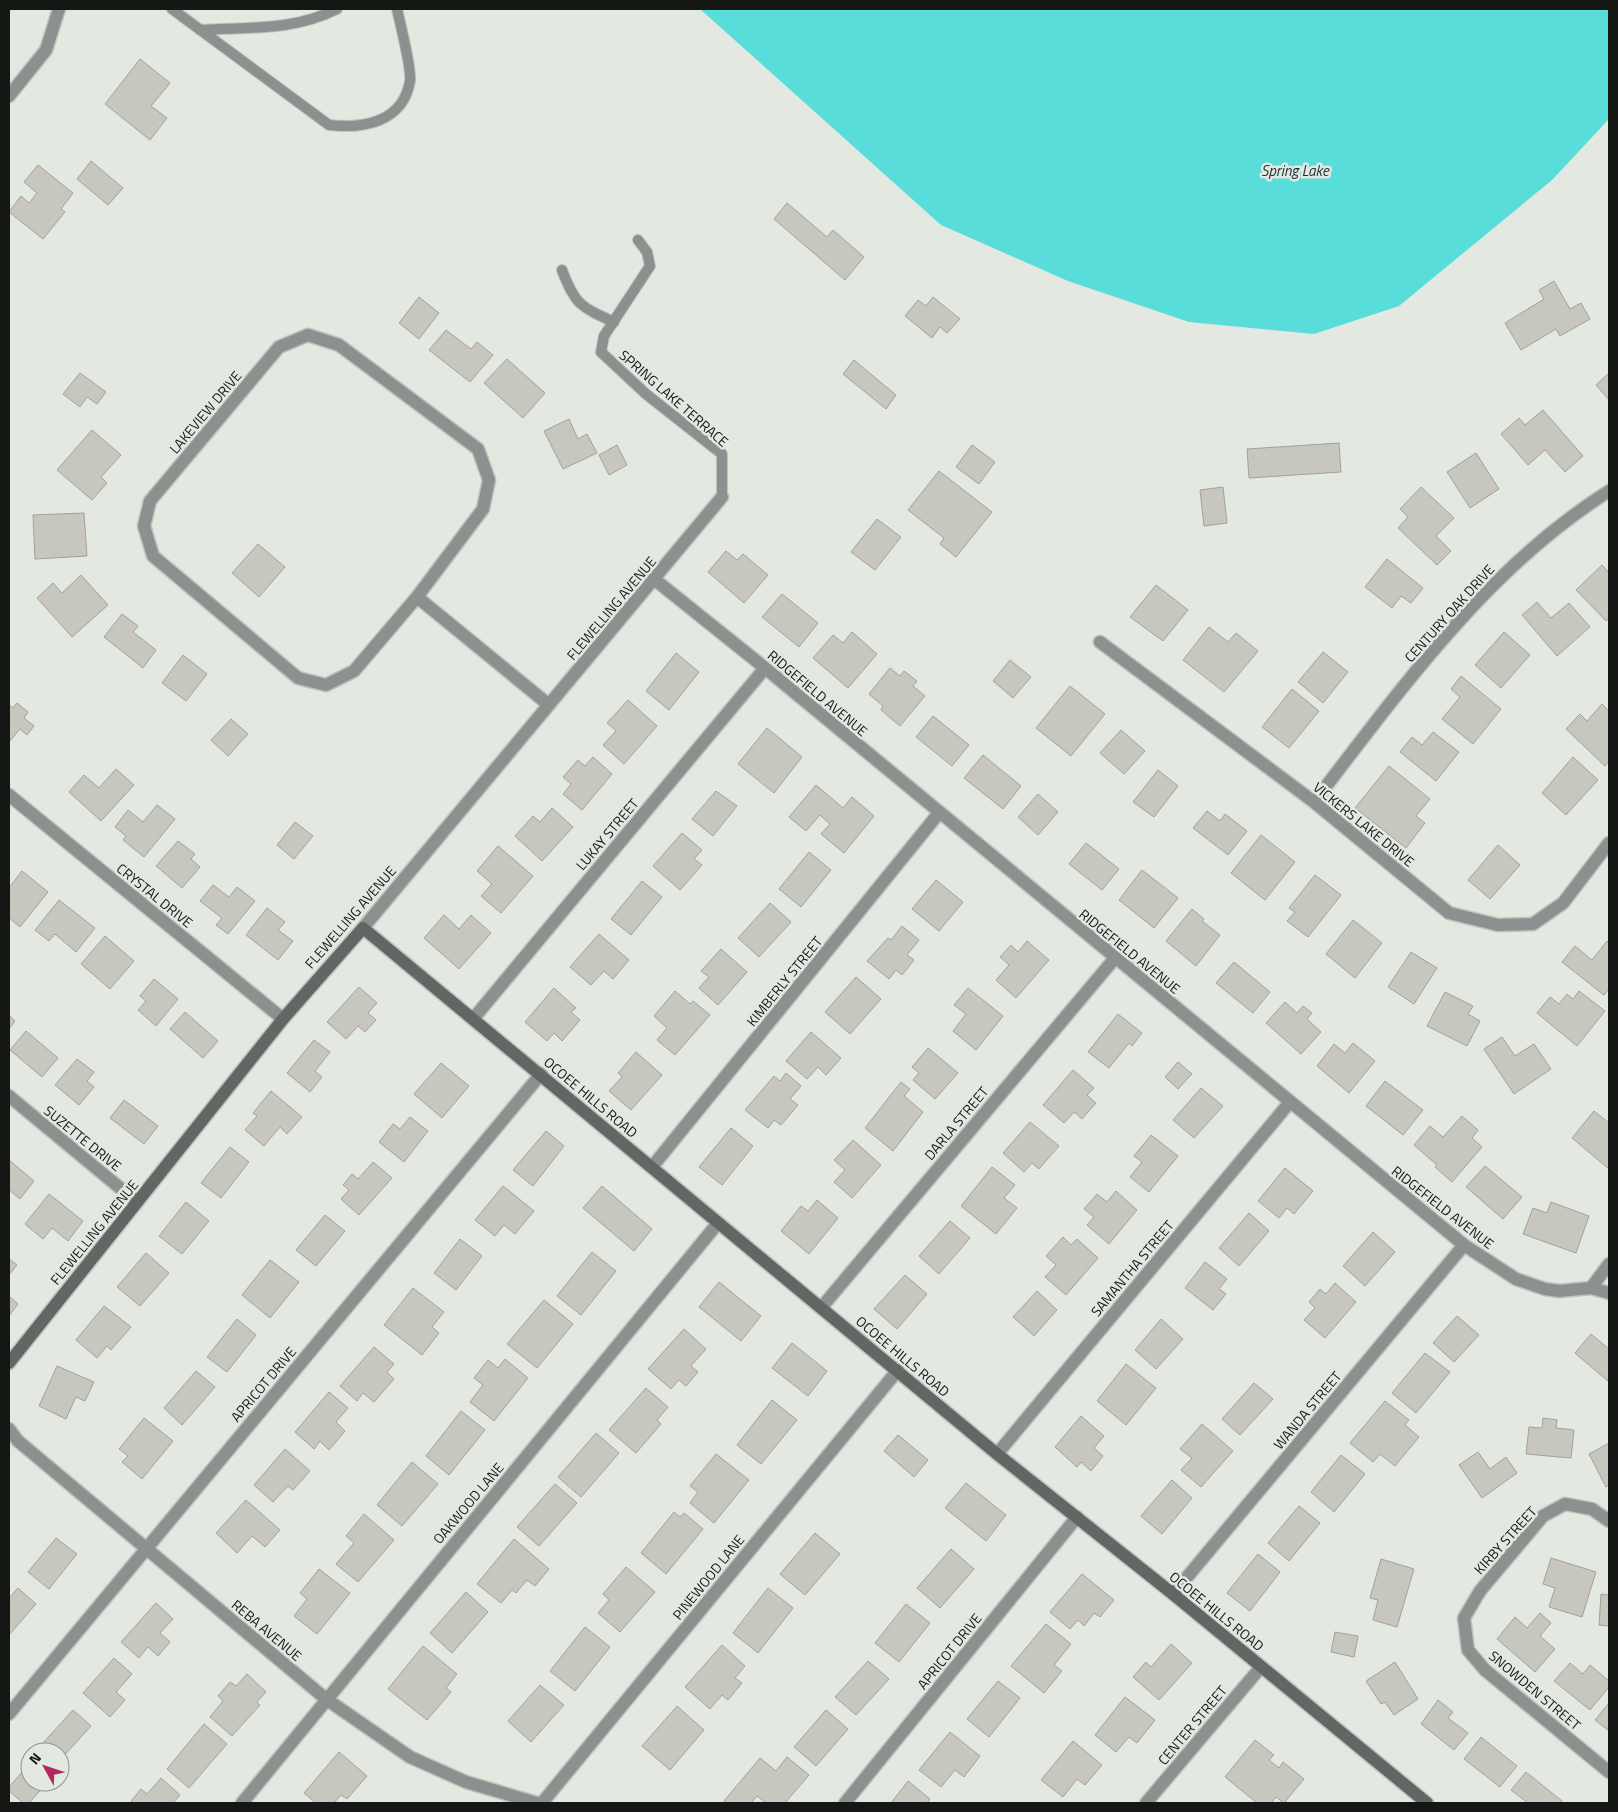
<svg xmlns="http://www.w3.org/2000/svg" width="1618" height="1812" viewBox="0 0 1618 1812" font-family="'Titillium Web',sans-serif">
<rect width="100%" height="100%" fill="#e3e8e1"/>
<!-- water -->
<path fill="#59ddda" d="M700 9H1609V119L1552 180 1399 306 1314 334 1189 322 1068 281 941 225Z"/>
<!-- building -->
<path fill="#c7c7bf" stroke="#a1a29a" d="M140 59 170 83 151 106 167 118 150 140 105 104Z
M91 161 123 188 108 205 77 179Z
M38 165 73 193 61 209 65 212 43 239 9 212 21 196 29 203 37 193 24 182Z
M787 203 827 237 833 230 864 257 845 280 774 219Z
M1554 281 1570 309 1581 303 1590 319 1560 336 1556 329 1521 350 1505 323 1544 299 1539 290Z
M419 297 439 313 419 339 399 323Z
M933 297 960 319 947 333 940 327 932 338 905 316 918 300 926 306Z
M446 330 471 349 477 342 493 355 470 382 429 350Z
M507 359 545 393 523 418 484 383Z
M854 360 896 395 886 409 843 374Z
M80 373 106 392 97 404 87 397 80 407 63 394Z
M1609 373V400L1596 385Z
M1543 410 1583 456 1565 472 1545 450 1528 465 1501 434 1519 418 1525 425Z
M569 419 578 439 587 434 597 453 563 469 544 431Z
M92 430 121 455 101 477 107 483 92 500 57 470Z
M1339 443 1341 472 1249 478 1247 449Z
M617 445 627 465 609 475 599 455Z
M972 445 995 462 979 484 956 467Z
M1476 453 1499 489 1470 508 1447 472Z
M939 471 992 512 956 557 940 544 944 538 908 510Z
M1223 487 1227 523 1204 526 1200 490Z
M1421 487 1454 518 1436 536 1451 551 1437 565 1398 528 1408 517 1400 509Z
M84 513 87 556 35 559 33 515Z
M877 519 901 537 875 570 851 552Z
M258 544 285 567 259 597 232 573Z
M726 551 737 560 743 554 768 575 744 603 708 572Z
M1387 559 1423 588 1411 603 1401 596 1392 608 1365 587Z
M1602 565 1609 573V618L1606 621 1576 590Z
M81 575 108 605 72 637 37 598 53 583 62 593Z
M1156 585 1188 610 1163 641 1130 617Z
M782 594 818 623 799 647 762 617Z
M1537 602 1551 618 1569 603 1590 627 1557 656 1522 615Z
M122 614 138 626 133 632 156 650 143 668 104 637Z
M1209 627 1228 642 1236 633 1258 651 1224 692 1183 660Z
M852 632 877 654 848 688 813 658 833 635 843 643Z
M1504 632 1530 655 1501 688 1475 665Z
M1323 652 1348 672 1323 703 1298 682Z
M676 653 699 672 669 710 646 691Z
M183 655 207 674 186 701 162 683Z
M1010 660 1031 677 1013 698 993 681Z
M890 668 900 676 904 671 917 681 913 686 925 696 900 726 881 710 883 706 869 694Z
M1461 676 1501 709 1473 744 1442 719 1460 697 1451 689Z
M1070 686 1105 714 1071 756 1036 728Z
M1292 689 1319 711 1289 748 1262 727Z
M628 700 657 726 624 764 603 745 616 731 607 723Z
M17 703 28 712 24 718 34 726 27 735 20 729 9 742V705L13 708Z
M1602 704 1609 711V761L1605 766 1566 729 1580 714 1587 721Z
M933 716 969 745 952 766 916 737Z
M231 719 248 734 228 756 211 740Z
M767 728 802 757 774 793 738 764Z
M1121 730 1145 751 1124 774 1100 753Z
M1433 732 1459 752 1436 781 1400 752 1412 737 1422 745Z
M983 755 1021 786 1003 809 964 778Z
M593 757 612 774 582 810 563 794 571 784 563 777 578 760 585 766Z
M1573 757 1598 780 1566 815 1542 793Z
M1389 766 1430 799 1416 816 1425 823 1406 848 1355 808Z
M116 769 134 785 101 821 69 792 84 775 99 788Z
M1158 770 1178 786 1154 817 1133 802Z
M816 785 843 808 852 797 874 816 844 853 821 834 830 824 820 815 806 831 789 817Z
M716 791 737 806 713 836 692 819Z
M1038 794 1058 812 1038 835 1018 817Z
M157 805 175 819 144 857 123 840 126 836 115 827 128 810 143 822Z
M552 808 573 827 542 861 515 836 533 816 540 822Z
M1207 811 1220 821 1225 814 1247 831 1228 855 1193 828Z
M295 822 313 836 294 859 277 845Z
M682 833 702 850 694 859 702 865 680 890 653 866Z
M1261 835 1295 862 1265 900 1231 873Z
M178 841 195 854 191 859 200 867 182 888 156 866Z
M1086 843 1119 869 1102 890 1069 864Z
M1498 845 1520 865 1490 899 1468 880Z
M498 846 533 876 501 913 481 896 492 884 477 871Z
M809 852 831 870 801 907 779 889Z
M1142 870 1178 898 1154 928 1119 900Z
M22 871 48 892 20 927 9 918V888Z
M1315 875 1341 895 1308 937 1287 921 1295 912 1289 908Z
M936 880 963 902 939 931 912 909Z
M642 881 662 897 631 935 611 919Z
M213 885 229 897 237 887 255 901 228 934 216 925 222 918 200 901Z
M59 900 95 928 76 952 55 934 49 941 35 930Z
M770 903 791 922 759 957 738 938Z
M267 908 285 922 278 930 293 941 278 960 246 935Z
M1192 909 1204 919 1202 921 1220 935 1196 966 1166 941Z
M444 915 459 929 471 915 491 933 459 969 424 938Z
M1353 920 1382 943 1355 978 1326 954Z
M902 926 919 940 907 955 914 960 902 975 896 970 889 979 867 961 888 938 891 940Z
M599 934 629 960 613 979 604 971 591 985 570 967Z
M105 936 134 961 110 989 81 964Z
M1027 941 1049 960 1016 998 996 980 1009 965 1000 957 1011 945 1018 952Z
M1607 941 1609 943V989L1604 995 1562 962 1575 946 1592 960Z
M721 949 747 972 718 1005 699 988 709 977 701 971Z
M1411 952 1437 968 1414 1004 1388 987Z
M1234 962 1270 992 1253 1013 1216 983Z
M856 977 881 999 850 1034 825 1012Z
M154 979 178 999 156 1026 138 1010 146 1001 140 996Z
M359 987 377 1003 368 1013 376 1020 365 1032 358 1026 346 1039 327 1022Z
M554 988 576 1008 571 1012 580 1020 562 1041 554 1033 547 1041 525 1022Z
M968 988 1003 1016 976 1050 953 1031 966 1014 954 1005Z
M675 991 690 1004 693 1001 710 1015 675 1055 657 1040 667 1028 654 1016Z
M1579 991 1605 1011 1577 1046 1537 1013 1550 997 1559 1004 1567 994 1573 999Z
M1445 992 1473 1006 1468 1014 1480 1021 1467 1046 1427 1026Z
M1285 1002 1297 1013 1303 1006 1312 1013 1307 1019 1321 1032 1301 1054 1266 1023Z
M185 1012 218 1041 203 1058 170 1029Z
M1118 1014 1142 1033 1132 1046 1129 1043 1109 1068 1088 1052Z
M9 1015 15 1021 9 1029Z
M26 1031 58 1058 42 1077 10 1050Z
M811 1032 841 1058 826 1075 818 1067 807 1079 786 1061Z
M1502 1037 1515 1056 1534 1044 1551 1069 1514 1094 1484 1049Z
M314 1040 330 1052 315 1071 322 1077 310 1092 287 1073Z
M1353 1043 1375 1061 1349 1093 1317 1066 1334 1044 1345 1053Z
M928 1048 958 1073 935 1099 913 1080 919 1073 912 1067Z
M636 1052 662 1075 631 1110 609 1091 622 1077 618 1073Z
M77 1059 94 1072 87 1081 94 1087 79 1105 55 1085Z
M1178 1062 1192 1074 1178 1089 1165 1077Z
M441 1063 469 1086 442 1118 414 1094Z
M1073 1070 1094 1088 1087 1095 1096 1103 1082 1119 1074 1112 1064 1123 1043 1105Z
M786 1073 801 1086 790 1099 798 1105 781 1125 774 1120 768 1128 745 1110 774 1076 780 1081Z
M1385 1081 1423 1110 1403 1135 1366 1106Z
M901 1082 910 1089 904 1096 923 1112 893 1151 865 1128Z
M1201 1088 1223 1106 1194 1138 1173 1120Z
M271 1091 302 1117 287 1134 280 1127 264 1146 245 1130 257 1116 253 1113Z
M124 1100 158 1126 144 1144 110 1118Z
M1594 1111 1609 1123V1169L1572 1138Z
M1462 1116 1478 1130 1472 1138 1482 1147 1452 1182 1435 1167 1437 1165 1414 1145 1430 1126 1443 1137Z
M410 1117 428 1131 404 1162 379 1142 393 1124 400 1129Z
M1030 1122 1059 1146 1039 1169 1032 1163 1024 1172 1003 1153Z
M731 1128 753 1146 722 1185 699 1167Z
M546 1131 564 1146 533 1186 513 1170Z
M1151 1135 1178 1156 1149 1192 1130 1177 1142 1162 1134 1156Z
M853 1140 881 1165 852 1198 834 1182 845 1170 834 1160Z
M230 1147 249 1162 221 1198 201 1183Z
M9 1160 34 1181 20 1199 9 1190Z
M373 1162 392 1178 359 1215 341 1199 349 1190 343 1185 352 1174 358 1179Z
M1485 1166 1522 1197 1503 1219 1466 1187Z
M992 1167 1015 1185 1004 1198 1017 1208 996 1234 961 1206Z
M1285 1168 1313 1191 1294 1214 1287 1208 1279 1218 1258 1201Z
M503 1186 534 1211 515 1234 504 1225 495 1236 475 1220Z
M602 1186 652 1229 634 1251 583 1208Z
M1116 1191 1137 1210 1109 1244 1087 1225 1094 1217 1084 1209 1097 1194 1107 1202Z
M49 1194 83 1221 68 1241 52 1228 43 1239 25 1224Z
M817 1200 838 1218 809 1254 781 1231 801 1206 808 1211Z
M186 1202 209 1221 182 1254 159 1236Z
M1551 1202 1589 1216 1576 1253 1523 1234 1533 1208 1547 1213Z
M1249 1213 1269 1231 1239 1266 1219 1248Z
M325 1215 345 1231 316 1266 296 1250Z
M950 1221 970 1238 939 1274 919 1256Z
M1373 1232 1395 1252 1365 1286 1343 1266Z
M1063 1237 1071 1245 1077 1239 1098 1258 1066 1295 1045 1277 1056 1265 1046 1256Z
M460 1239 482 1256 456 1290 434 1273Z
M592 1252 616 1271 581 1315 557 1296Z
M146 1253 169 1273 140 1306 117 1287Z
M9 1259 17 1265 9 1275Z
M270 1260 299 1282 270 1318 242 1295Z
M1205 1262 1227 1279 1219 1289 1226 1294 1213 1310 1185 1288Z
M905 1275 927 1294 897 1329 874 1309Z
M719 1282 761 1316 741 1341 699 1307Z
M1335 1283 1356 1302 1325 1338 1304 1320 1315 1308 1309 1302 1320 1289 1326 1294Z
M413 1288 444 1312 432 1327 439 1333 422 1355 384 1325Z
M1037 1291 1057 1310 1034 1336 1013 1317Z
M9 1296 18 1304 9 1316Z
M544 1300 573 1324 537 1368 507 1344Z
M104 1306 131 1327 111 1350 107 1346 97 1358 76 1340Z
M1457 1316 1479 1335 1454 1362 1433 1343Z
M237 1319 256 1335 227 1372 207 1357Z
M1161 1319 1183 1339 1156 1369 1135 1350Z
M684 1329 706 1349 691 1366 698 1372 686 1386 679 1380 671 1389 648 1369Z
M1591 1334 1609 1349V1382L1575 1353Z
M792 1343 827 1371 808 1396 772 1368Z
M374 1347 394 1364 387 1372 394 1379 374 1402 363 1393 357 1401 340 1386Z
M1425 1353 1450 1372 1416 1413 1392 1393Z
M505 1359 528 1378 494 1421 470 1402 483 1385 474 1378 488 1360 498 1368Z
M1126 1364 1156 1388 1126 1425 1097 1401Z
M57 1366 94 1382 85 1401 76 1397 66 1419 39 1406Z
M196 1371 215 1387 182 1425 164 1408Z
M1254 1383 1273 1399 1240 1435 1222 1419Z
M646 1388 668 1407 657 1420 661 1424 636 1453 609 1430Z
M329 1392 348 1408 336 1422 345 1431 329 1450 320 1441 314 1449 295 1432Z
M772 1400 797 1420 761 1464 737 1445Z
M1385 1401 1409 1420 1405 1425 1419 1437 1395 1466 1380 1454 1373 1462 1350 1443Z
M461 1411 485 1430 449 1475 426 1456Z
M1081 1416 1104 1436 1094 1448 1103 1456 1091 1471 1081 1462 1077 1467 1055 1447Z
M144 1418 173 1441 142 1479 122 1462 128 1456 119 1449Z
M1543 1418 1557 1420 1556 1428 1574 1430 1571 1458 1526 1454 1529 1427 1542 1428Z
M1202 1424 1233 1451 1201 1487 1181 1470 1192 1458 1180 1449Z
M596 1433 619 1453 581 1497 558 1477Z
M898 1435 928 1460 914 1477 884 1451Z
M1609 1443V1485L1606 1487 1589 1454Z
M285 1449 310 1471 293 1490 288 1486 273 1502 254 1485Z
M1478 1452 1490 1469 1506 1457 1517 1473 1482 1498 1459 1465Z
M716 1454 749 1480 714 1523 690 1503 698 1492 690 1486Z
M1341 1455 1365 1474 1334 1512 1311 1492Z
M412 1462 438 1484 402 1526 377 1505Z
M1172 1480 1192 1498 1162 1534 1141 1516Z
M966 1483 1006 1515 986 1541 945 1508Z
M555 1484 577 1503 539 1546 517 1527Z
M246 1500 280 1530 265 1547 252 1536 237 1553 216 1533Z
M1299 1506 1320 1523 1289 1561 1268 1543Z
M674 1512 680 1517 684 1513 703 1529 666 1574 641 1553Z
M364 1514 394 1540 358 1582 336 1564 354 1543 346 1536Z
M815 1533 840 1554 805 1595 780 1574Z
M56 1538 77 1554 49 1589 28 1572Z
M514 1539 549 1569 535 1586 527 1580 516 1593 512 1590 501 1603 477 1584Z
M951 1549 974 1569 940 1608 917 1588Z
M1258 1554 1280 1572 1250 1611 1227 1593Z
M1551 1558 1596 1572 1582 1617 1549 1607 1555 1588 1543 1584Z
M1381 1559 1414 1569 1397 1627 1373 1620 1378 1600 1370 1598Z
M626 1567 655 1592 620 1632 598 1613 609 1600 603 1594Z
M319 1569 350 1593 317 1634 294 1616 307 1599 300 1593Z
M1082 1574 1114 1600 1100 1617 1094 1613 1084 1626 1078 1620 1070 1629 1050 1612Z
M18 1588 36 1604 9 1635V1598Z
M768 1588 793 1608 758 1653 733 1633Z
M466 1592 488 1612 452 1653 430 1633Z
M1601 1594 1609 1595V1626L1599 1625Z
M156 1603 173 1619 160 1633 170 1642 158 1656 148 1647 139 1658 121 1642Z
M906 1604 930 1623 899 1662 875 1643Z
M1540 1613 1551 1623 1540 1636 1555 1649 1535 1672 1497 1639 1515 1617 1527 1628Z
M1046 1624 1071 1644 1054 1665 1062 1671 1044 1693 1011 1666Z
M585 1627 610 1647 575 1691 550 1671Z
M1335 1632 1358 1636 1354 1657 1331 1652Z
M1171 1644 1192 1663 1159 1700 1133 1677 1146 1662 1151 1667Z
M722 1645 745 1666 735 1678 742 1683 728 1700 722 1695 710 1709 685 1687Z
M423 1646 457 1674 446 1688 451 1692 427 1720 388 1689Z
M114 1658 132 1674 116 1692 125 1700 110 1717 83 1693Z
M868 1661 889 1679 856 1715 835 1697Z
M1395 1662 1418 1699 1394 1715 1385 1702 1381 1704 1366 1681Z
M1570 1663 1583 1674 1590 1665 1609 1681V1687L1590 1710 1554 1681Z
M247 1674 266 1692 257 1702 260 1705 232 1736 210 1717 223 1701 218 1696 230 1682 236 1686Z
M998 1681 1020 1698 989 1737 967 1719Z
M540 1685 564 1705 531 1742 508 1721Z
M1125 1697 1155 1720 1137 1743 1129 1737 1116 1752 1095 1735Z
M1438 1700 1453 1712 1448 1718 1468 1733 1454 1750 1421 1724Z
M1609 1703V1731L1595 1720Z
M677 1706 704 1730 670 1770 642 1746Z
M73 1710 91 1726 60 1760V1752H51L42 1744Z
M826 1710 848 1729 816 1766 794 1747Z
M204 1724 227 1744 189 1788 167 1769Z
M950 1732 980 1756 964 1777 955 1770 941 1787 919 1770Z
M1481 1737 1517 1766 1500 1787 1464 1759Z
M1255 1740 1274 1755 1269 1760 1279 1768 1283 1762 1304 1779 1284 1803 1276 1797 1271 1803H1257L1225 1777Z
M1073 1741 1102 1765 1085 1785 1077 1779 1063 1797 1041 1780Z
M339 1752 367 1776 347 1799 341 1795 334 1803H316L304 1793Z
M787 1757 809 1775 785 1803H766L757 1796 751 1803H728L724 1801 760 1758 776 1771Z
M29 1764 30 1782H48L29 1803H23L9 1791V1787Z
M1526 1772 1562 1801 1560 1803H1528L1511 1790Z
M161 1778 180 1795 173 1803H133L131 1801 141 1789 147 1794Z
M908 1781 930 1799 927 1803H891Z"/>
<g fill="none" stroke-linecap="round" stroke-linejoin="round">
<defs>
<path id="lane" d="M172 9 329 125C364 129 403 122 410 81 412 70 400 23 397 9
M200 30C249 27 293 31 337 9
M638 240 647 252 650 266 604 336 601 352 646 394 722 454V497
M562 270C575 305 581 307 614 322"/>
<path id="street" d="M9 96 46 50 59 9
M308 335 339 345 478 449 489 480 483 509 417 597 354 671 326 685 298 678 153 556 144 526 150 501 279 347Z
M654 579 765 668 1464 1245 1516 1279 1545 1289 1559 1291 1591 1288 1609 1293
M417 597 549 705
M1100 642 1314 802 1449 913 1498 925 1533 924 1563 903 1609 843
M9 795 283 1019
M1314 802C1401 689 1487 568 1609 491
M363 928 722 497
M473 1019 765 668
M9 1096 137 1202
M652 1167 939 813
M1591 1288 1609 1264
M821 1308 1115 958
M9 1429 18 1441 326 1699 410 1757 466 1782 537 1803
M997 1454 1290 1102
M1609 1521 1592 1509 1565 1504 1543 1516 1480 1591 1464 1618 1468 1650 1485 1670 1609 1772
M1173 1594 1464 1245
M9 1714 541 1074
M242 1803 718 1223
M542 1803 898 1370
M845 1803 1077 1517
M1146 1803 1261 1667"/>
<path id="secondary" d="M9 1363 283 1019 363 928 997 1454 1173 1594 1427 1803"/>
</defs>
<!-- lane casing -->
<use href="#lane" stroke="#bec2bc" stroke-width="12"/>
<!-- street casing -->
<use href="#street" stroke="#bec2bc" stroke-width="15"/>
<!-- secondary casing -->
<use href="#secondary" stroke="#bec2bc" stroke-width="15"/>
<!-- lane -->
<use href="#lane" stroke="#8c908e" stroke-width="10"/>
<!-- street -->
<use href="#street" stroke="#8c908e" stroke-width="12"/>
<!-- secondary -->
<use href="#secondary" stroke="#616764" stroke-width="12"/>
</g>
<g text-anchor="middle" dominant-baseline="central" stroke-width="5" stroke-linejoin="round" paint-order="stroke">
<!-- street labels -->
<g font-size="14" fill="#151715" stroke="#e3e8e1">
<text transform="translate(674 398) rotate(41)">SPRING LAKE TERRACE</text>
<text transform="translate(205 412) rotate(-50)">LAKEVIEW DRIVE</text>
<text transform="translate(611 608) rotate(-50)">FLEWELLING AVENUE</text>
<text transform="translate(1449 613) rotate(-48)">CENTURY OAK DRIVE</text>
<text transform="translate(818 693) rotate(40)">RIDGEFIELD AVENUE</text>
<text transform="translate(1364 824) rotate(39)">VICKERS LAKE DRIVE</text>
<text transform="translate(607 834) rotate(-50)">LUKAY STREET</text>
<text transform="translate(155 895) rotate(39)">CRYSTAL DRIVE</text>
<text transform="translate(350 917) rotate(-49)">FLEWELLING AVENUE</text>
<text transform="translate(1130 951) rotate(39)">RIDGEFIELD AVENUE</text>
<text transform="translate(784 981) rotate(-51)">KIMBERLY STREET</text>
<text transform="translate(591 1097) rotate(40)">OCOEE HILLS ROAD</text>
<text transform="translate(956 1123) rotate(-50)">DARLA STREET</text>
<text transform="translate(83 1138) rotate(39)">SUZETTE DRIVE</text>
<text transform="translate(1443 1207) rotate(38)">RIDGEFIELD AVENUE</text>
<text transform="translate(94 1232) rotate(-51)">FLEWELLING AVENUE</text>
<text transform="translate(1132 1268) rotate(-50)">SAMANTHA STREET</text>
<text transform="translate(903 1356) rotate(40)">OCOEE HILLS ROAD</text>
<text transform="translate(263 1384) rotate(-50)">APRICOT DRIVE</text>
<text transform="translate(1307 1410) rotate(-50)">WANDA STREET</text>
<text transform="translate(468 1503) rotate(-50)">OAKWOOD LANE</text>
<text transform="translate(1505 1540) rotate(-48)">KIRBY STREET</text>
<text transform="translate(708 1577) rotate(-51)">PINEWOOD LANE</text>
<text transform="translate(1217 1611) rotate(39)">OCOEE HILLS ROAD</text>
<text transform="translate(267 1630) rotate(40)">REBA AVENUE</text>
<text transform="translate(949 1651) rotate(-51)">APRICOT DRIVE</text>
<text transform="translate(1535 1690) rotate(40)">SNOWDEN STREET</text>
<text transform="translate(1192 1725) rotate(-50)">CENTER STREET</text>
</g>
<!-- water labels -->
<g font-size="15" font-style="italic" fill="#19302f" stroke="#e3e8e1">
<text x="1295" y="170">Spring Lake</text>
</g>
</g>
<!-- border -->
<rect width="1618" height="1812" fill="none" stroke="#151715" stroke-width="20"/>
<!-- north arrow -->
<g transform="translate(45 1767) rotate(310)"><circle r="24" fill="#e3e8e1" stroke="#91948f"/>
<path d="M0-4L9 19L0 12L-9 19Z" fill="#b22866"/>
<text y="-8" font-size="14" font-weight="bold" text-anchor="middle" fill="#151715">N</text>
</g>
</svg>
